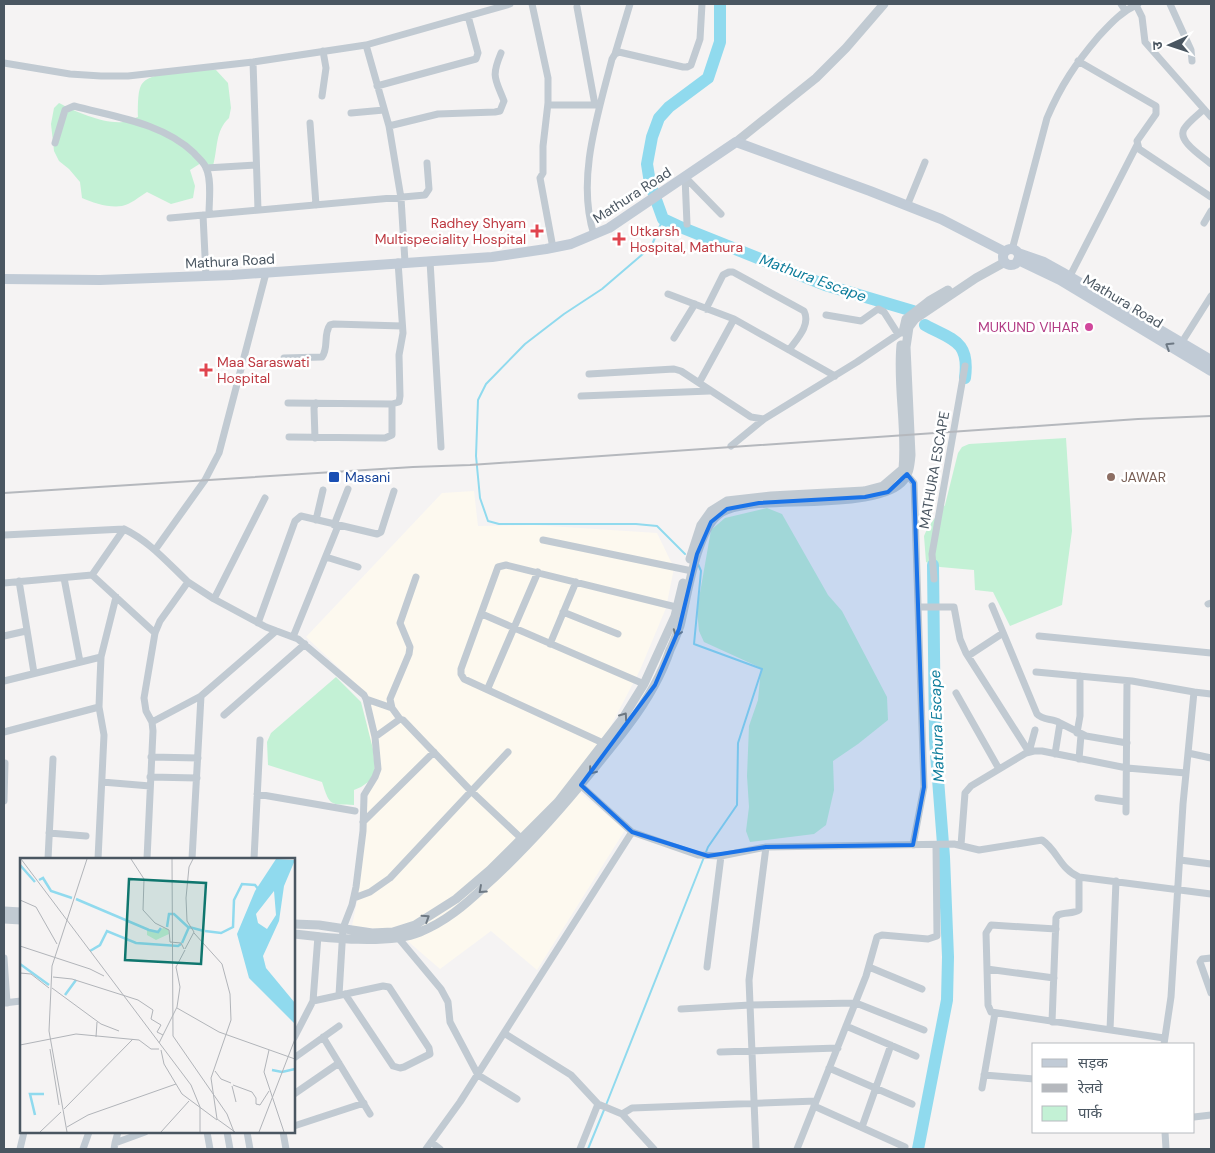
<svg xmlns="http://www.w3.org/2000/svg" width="1215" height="1153" viewBox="0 0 1215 1153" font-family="'DM Sans','Noto Sans Devanagari',sans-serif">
<rect width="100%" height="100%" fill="#f5f3f3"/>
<!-- commercial -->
<path fill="#fdf9ef" d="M474 491 478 526 534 525 657 533 674 568 666 608 640 670 606 735 568 783 625 830 537 970 491 931 440 969 396 931 352 926 358 897 369 788 367 694 306 637 442 493Z"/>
<!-- green -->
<path fill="#c3f1d5" d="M178 70H216L228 83 231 108 229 118C215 131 218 148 213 166L201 163 190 170 195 186 193 198 171 204 147 192C139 197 131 204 122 206 109 208 93 203 82 198L80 182 69 169 59 161 54 151 51 124 54 108 59 103C76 112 104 124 123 122 128 122 134 118 138 117 138 76 140 80 178 70Z
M1066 438 1072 531 1062 605 1010 626 993 592 975 590 974 570 940 567 926 562 924 536 928 527 945 505 958 453 962 447 969 444Z
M767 508 782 514 828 595 842 611 887 697 888 720 858 744 833 761 834 790 826 825 814 834 750 842 746 831 749 807 747 776 749 726 758 700 761 668 704 642 699 631 697 610 711 530 725 518Z
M336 677 361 702 373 749 375 772 374 778 361 787 354 790V805C330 804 330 807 322 782L268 765 267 742 271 733Z"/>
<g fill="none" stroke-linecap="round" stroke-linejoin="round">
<!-- stream -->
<path stroke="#90daee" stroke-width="2" d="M663 219 651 247 602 289 564 314 525 344 486 384 478 400 476 456 480 498 488 521 499 524H636L657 526 685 554
M606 1105 708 847 737 805 738 743 762 669 694 644 701 571 698 564
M588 1149 604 1110"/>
<!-- river -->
<path stroke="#90daee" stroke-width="12" d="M720 4V42L708 78 669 107 659 118 652 137 647 164 650 183 663 219 678 226 825 285 913 311
M925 325C952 340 970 340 965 378
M918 1149 947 1000 948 957 944 857 935 740 933 565"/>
<!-- minor -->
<path stroke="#c1cad2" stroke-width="7" d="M532 4 548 78V103L543 146V173L540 178 553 248
M1121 4 1125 10
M1170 4 1191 50 1192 61
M1136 5 1142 17 1145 42 1211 117
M577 7 595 105
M366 45 510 4
M615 54 630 4
M1078 61 1156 106V114L1137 141 1139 149 1211 197
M253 62 258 210
M4 63 70 74 101 76H128L253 62 366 45 389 126 401 198 405 262
M377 86 476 59 478 53 468 16
M322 96 326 68 323 51
M548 105H598
M1204 109C1198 115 1189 121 1184 129 1177 141 1202 156 1211 164
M351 113 384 110
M310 123 316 205
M389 126 438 114 495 112 500 111 504 101C495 78 491 77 501 53
M55 143 65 110 74 106C115 117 163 123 194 153 198 158 204 162 206 168 212 179 209 201 209 214
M206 168 256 165
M685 177 721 214
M685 177 687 224
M907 206 925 162
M203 215 206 276
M170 218 425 195 429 189 427 163
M1204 223 1211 211
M594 235C576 179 598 114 612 59L615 54 619 52 683 67H687L691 65 700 39 702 4
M1012 250 1047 118C1061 85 1076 63 1099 36 1112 22 1121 12 1138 4
M430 261 441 447
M1070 276 1137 145
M668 294 734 319 835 376
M706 309 723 275 729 272H733L804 311C811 325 797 339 789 350
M826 315 861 321 878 309 884 312 898 334
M674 338 695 304
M1182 342 1211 296
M284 358 322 357C329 348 323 334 330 325L334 324 402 326
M589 374 674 369 681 371 751 417 764 419 857 362 903 331
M699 383 734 319
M581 396 710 391
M288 403 392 404
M289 437 385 438 392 435V404L399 402 400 396 399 355 403 333 398 262
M315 438 314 408 316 403
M731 446 764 419
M904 471 914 483 924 787 913 845
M316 520 323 490
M334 525 348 489
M4 535 124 529C149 541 168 563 188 582L160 621 155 633 144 698 146 711 152 722 153 731 147 859
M543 540 692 571
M155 550 205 480 219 453 266 273
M326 557 358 567
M92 575 155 633
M416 577 400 623 410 647 409 654 390 699 392 708 400 719 403 720 471 791 522 839
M64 578 80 662
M934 579 932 554 965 366
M19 581 34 673
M188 582 214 599 266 627 298 639 364 695 366 699 375 737 378 769 375 777 364 795 363 831 356 887 352 905 343 928 339 995
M4 583 92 575 124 529
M214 599 265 498
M1208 604 1211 603
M992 606 1037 714C1043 721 1053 718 1060 723L1055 754
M919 607H954L960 639 966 653 1029 752
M563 612 618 634
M482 614 644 684
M258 623 295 521 301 516 377 534 381 532 394 491
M4 636 26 631
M1039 636 1211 653
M293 637 338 526
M550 644 576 582
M968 656 1003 633
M1036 672 1132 681 1194 692
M4 681 101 657
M488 688 538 572
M956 693 999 769
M201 696 276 631
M366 699 392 708
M224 715 305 644
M152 722 201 696 192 859
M1060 723 1086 736 1127 743
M4 732 99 707
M1077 733 1080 716V676
M375 737 400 719
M603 743 464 679 461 674V669L498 567 506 565 680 608
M1029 752 1035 730
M1188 753 1211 758
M151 757 198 758
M1079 759 1081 735
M150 777 197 778
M102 782 150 786
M578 783 632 832 698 855 721 856 766 847 954 844 979 850 1042 840C1058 851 1060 869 1079 877L1211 894
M257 794 355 811
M1098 798 1126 802
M4 801 5 763
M1126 812 1127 681
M363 822 434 752
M49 833 86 836
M961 845 965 793 971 786 1026 753 1034 751H1042L1127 768 1186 773
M48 859 53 759
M98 859 104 735 99 707 100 680 101 657 116 597
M254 859 260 740
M1180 860 1211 864
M354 898 370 892 390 878 508 752
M1056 929 991 925 986 933 988 1005 991 1012 1164 1038
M395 934 441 989 448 1002 450 1022 478 1075 517 1099
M4 958 7 1003
M1211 958 1202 959 1200 962 1211 993
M707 967 721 856
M869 967 922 989
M987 969 1054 978
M313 1001 383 986 389 987 429 1048 430 1054 404 1067 400 1068 393 1066 345 994
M4 1003 21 1001
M681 1009 750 1005 856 1003 924 1030
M1052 1022 1056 918 1058 915C1064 912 1074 914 1079 910V877
M846 1026 916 1056
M1110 1030 1116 881
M504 1033 571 1075 598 1104 622 1114 654 1149
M323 1037 370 1114
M294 1038 313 1001 318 936
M1164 1044 1171 997 1183 804 1194 692 1211 694
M720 1052 838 1048
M294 1058 339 1026
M829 1068 912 1104
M984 1075 1034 1079
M982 1088 995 1013
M294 1094 339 1063
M814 1106 905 1147
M622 1114 632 1108 816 1101
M1194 1117 1211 1115
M294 1126 364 1103
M862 1127 891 1045
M207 1132 210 1149
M227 1132 230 1149
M247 1132 250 1149
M283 1132 286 1149
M1165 1132 1166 1149
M431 1142 440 1149
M115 1143 118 1132
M20 1149 24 1132
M83 1149 89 1132
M114 1149 115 1143 145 1132
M426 1149 460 1102 632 832
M580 1149 598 1104
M756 1149 749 980 766 847
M797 1149 866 976 877 937 882 935 928 939 937 936 936 846"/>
<!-- tertiary -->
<path stroke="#c1cad2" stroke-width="9" d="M736 142 816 78 846 48 884 4
M903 332 906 319 929 301 948 290
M690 559 701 525 711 511 727 501 771 496 864 491 883 486 903 469C907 428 897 386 901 345
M4 911 21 912
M4 919 21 920
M294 924 319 925 372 933 393 932 415 925 456 899 490 870 558 802 623 718 644 684 675 616 683 583
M294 934C327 938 389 945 420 932 445 922 465 905 484 887 524 851 558 813 592 771 614 744 637 717 654 686 660 675 666 662 670 650 674 642 677 634 680 626 687 598 696 533 718 515 725 508 737 507 746 505 783 499 876 507 901 483 909 476 910 466 911 455L906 347 909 327 915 319 976 278 1005 262"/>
<!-- secondary -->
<path stroke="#c1cbd6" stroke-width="10" d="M1003 257a8 8 0 1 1 16 0a8 8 0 1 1-16 0Z
M1018 253 1044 262 1062 272 1211 360
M1018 260 1060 280 1211 371
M4 279 100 280 232 275 492 257 546 249 571 244 609 228 736 142 870 191 941 219 1005 252"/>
<!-- rail -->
<path stroke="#b5b8bd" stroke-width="2" d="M4 493 413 467 470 465 1138 419 1211 416"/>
</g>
<!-- one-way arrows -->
<defs><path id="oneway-chevron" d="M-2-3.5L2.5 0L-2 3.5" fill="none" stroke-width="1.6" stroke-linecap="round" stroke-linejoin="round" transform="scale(1.25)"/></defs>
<use stroke="#6e7984" href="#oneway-chevron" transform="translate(1169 346) rotate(-148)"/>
<g stroke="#6e7983">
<use href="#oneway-chevron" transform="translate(677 633) rotate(110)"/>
<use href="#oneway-chevron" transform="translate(624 716) rotate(-55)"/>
<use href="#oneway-chevron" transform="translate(592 771) rotate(129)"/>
<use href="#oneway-chevron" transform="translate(482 890) rotate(138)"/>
<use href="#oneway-chevron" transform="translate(426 918) rotate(-33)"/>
</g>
<!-- marked area -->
<path fill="#1a73e8" fill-opacity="0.2" stroke="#1a73e8" stroke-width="4" stroke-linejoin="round" d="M907 474 914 483 924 787 913 845 766 847 708 856 632 832 581 785 655 685 679 629 697 554 711 522 727 509 759 503 865 497 888 492Z"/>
<!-- markers -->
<g fill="#e0444e" stroke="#fff" stroke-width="2">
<path d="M534.5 223.5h5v5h5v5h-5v5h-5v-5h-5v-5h5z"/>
<path d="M616.5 231.5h5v5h5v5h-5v5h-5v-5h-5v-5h5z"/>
<path d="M203.5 362.5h5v5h5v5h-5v5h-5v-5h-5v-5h5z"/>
</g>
<circle fill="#d1479c" stroke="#fff" stroke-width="2" cx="1089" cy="327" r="5"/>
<rect fill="#1a4fb4" stroke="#fff" stroke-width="2" x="328" y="471" width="12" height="12" rx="2.5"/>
<circle fill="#8d6e63" stroke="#fff" stroke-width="2" cx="1111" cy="477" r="5"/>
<g text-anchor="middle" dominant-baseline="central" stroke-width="5" stroke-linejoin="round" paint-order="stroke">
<!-- street labels -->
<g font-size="14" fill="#4a5661" stroke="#fff">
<text transform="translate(632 195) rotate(-33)">Mathura Road</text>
<text transform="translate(230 261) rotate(-3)">Mathura Road</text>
<text transform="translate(1123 301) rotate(31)">Mathura Road</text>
<text transform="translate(934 470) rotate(-80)">MATHURA ESCAPE</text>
</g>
<!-- health labels -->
<g font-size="14" fill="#be3a42" stroke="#fff" text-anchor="start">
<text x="526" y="223" text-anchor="end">Radhey Shyam<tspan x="526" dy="16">Multispeciality Hospital</tspan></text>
<text x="630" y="231">Utkarsh<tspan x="630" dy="16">Hospital, Mathura</tspan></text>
<text x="217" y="362">Maa Saraswati<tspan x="217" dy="16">Hospital</tspan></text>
</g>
<!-- hotel labels -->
<g font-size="14" fill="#b23c85" stroke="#fff" text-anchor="end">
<text x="1079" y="327">MUKUND VIHAR</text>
</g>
<!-- transit labels -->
<g font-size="14" fill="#164399" stroke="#fff" text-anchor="start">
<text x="345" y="477">Masani</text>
</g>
<!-- education labels -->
<g font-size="14" fill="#785e54" stroke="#fff" text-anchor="start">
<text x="1121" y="477">JAWAR</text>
</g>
<!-- water labels -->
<g font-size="15" font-style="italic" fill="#0c7c9b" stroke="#fff">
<text transform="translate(813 278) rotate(20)">Mathura Escape</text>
<text transform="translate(937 726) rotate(-92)">Mathura Escape</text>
</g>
</g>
<!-- overview -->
<g transform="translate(20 858)">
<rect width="275" height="275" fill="#f5f3f3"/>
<path d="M143 70 148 71 149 76 136 82 127 77V72L138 74Z" fill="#c3f1d5"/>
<path d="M256 1 275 2 264 28 259 63 243 98 246 110 275 145V166L229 120 217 76 235 33ZM254 33 256 57 247 71 238 65 236 56Z" fill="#90daee" fill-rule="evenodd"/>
<path fill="none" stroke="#90daee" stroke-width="2.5" d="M0 7 15 24M19 22 23 20 31 33 52 40M56 41 129 72 138 74 141 70M147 69 149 56H154L168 69M185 73 201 75 213 69 214 42 222 26 235 27 239 32M162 85 169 69 184 73M70 93 80 87 87 73 116 85 158 88 161 86M0 106 29 127M45 137 56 122M252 212 262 214 275 211M15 257 10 236H24"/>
<path fill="none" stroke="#b1b4b9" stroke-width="1" d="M1 1 171 227 180 249V274M111 1 124 21 123 52 135 65 149 72 150 84 161 85 164 91M152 1 153 178 207 256 214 274M0 42 16 49 37 86M174 75 202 106 210 136 211 162 191 220 197 261M0 88 70 111 84 118M165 91 174 74 167 63 166 40 169 9 173 1M0 115 11 116 29 130M33 119 52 121 118 142 133 152 131 161 141 167 137 174 143 177M32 130 81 166 99 173M157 150 199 174 275 201M76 179 77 164M139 185 157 149 160 129 156 109 165 92M0 187 56 176 119 182 131 191H139M30 191 39 247M141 192 144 206 162 236 197 262M249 192 244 214 264 274M195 213 201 221 211 225M213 227 232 234 236 240V246L240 247 249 233M212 228 216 244M44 251 113 181M197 261 215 274M47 269 68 257 156 226M20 274 41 254M47 274 29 173 32 108 67 1M141 274 169 243M239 274 275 181"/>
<path fill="#0f766e" fill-opacity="0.15" stroke="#0f766e" stroke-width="2.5" d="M109 21 186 25 181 106 105 102Z"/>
<rect width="275" height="275" fill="none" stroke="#4a5661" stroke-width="2.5"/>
</g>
<!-- border -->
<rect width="1215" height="1153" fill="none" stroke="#4a5661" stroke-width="10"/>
<!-- legend -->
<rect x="1032" y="1043" width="162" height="90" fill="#ffffff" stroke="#b7bbc0"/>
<rect x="1042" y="1059" width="25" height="8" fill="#c1cbd6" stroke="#b7bbc0"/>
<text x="1078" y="1068" font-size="15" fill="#4a5661">सड़क</text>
<rect x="1042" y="1084" width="25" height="8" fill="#b5b8bd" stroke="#b7bbc0"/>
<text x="1078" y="1093" font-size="15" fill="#4a5661">रेलवे</text>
<rect x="1042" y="1106" width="25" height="15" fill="#c3f1d5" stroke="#b7bbc0"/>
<text x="1078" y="1118" font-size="15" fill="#4a5661">पार्क</text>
<!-- north arrow -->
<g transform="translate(1170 45) rotate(267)" stroke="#ffffff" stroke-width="4" paint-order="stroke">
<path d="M0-4L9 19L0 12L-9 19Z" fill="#4a5661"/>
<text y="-8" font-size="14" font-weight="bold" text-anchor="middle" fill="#4a5661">उ</text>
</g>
</svg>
